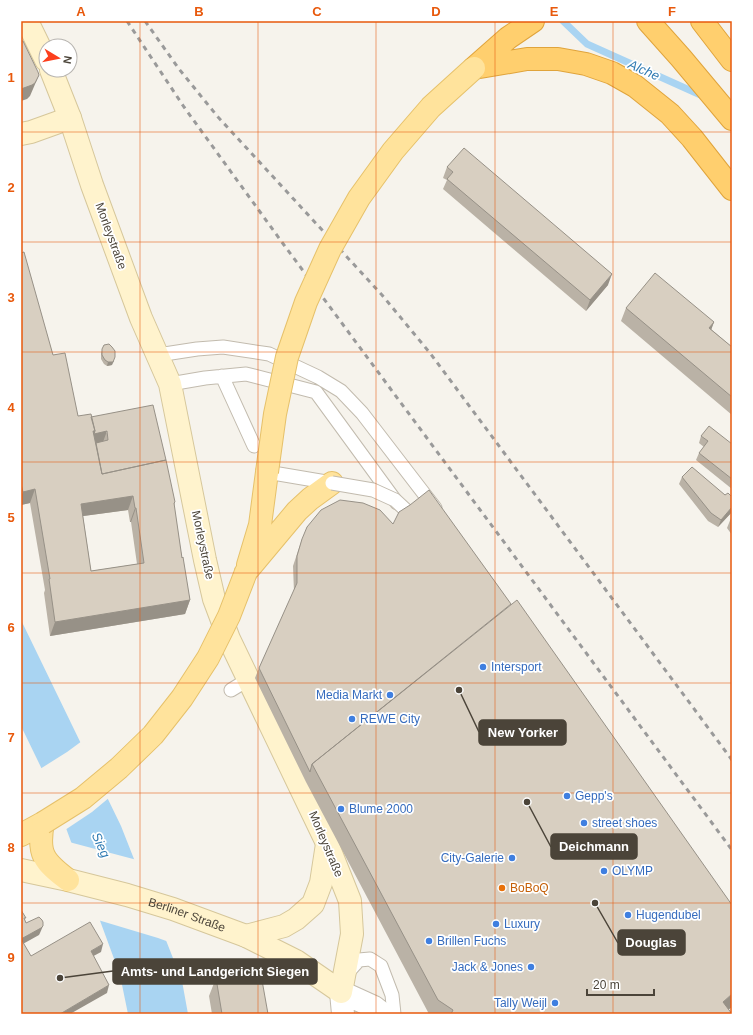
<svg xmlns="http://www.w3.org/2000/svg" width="753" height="1035" viewBox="0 0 753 1035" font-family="Arial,sans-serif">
<rect width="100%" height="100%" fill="#f6f3ec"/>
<!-- water -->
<path fill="#a9d4f2" d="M21 620 121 826 182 981 188 1014H128L120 975 52 790 21 726Z"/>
<!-- pier -->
<path fill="#f6f3ec" d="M82 741 110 797 92 812 65 830 51 791 40 769 67 752Z
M69 842 137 860 169 942 158 938 98 920Z"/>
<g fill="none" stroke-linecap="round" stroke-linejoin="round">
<!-- stream -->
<path stroke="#a9d4f2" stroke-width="7" d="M563 21 587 44 705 97"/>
<defs>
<path id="lane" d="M158 355 197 349 223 347 269 354 318 377 341 391 362 413 435 508
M222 376 254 446
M170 384 205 378 246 374 316 392 397 503
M267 472 332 483
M231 690 249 679
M347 976 350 970 359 960 370 959 381 966 392 995 394 1014"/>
<path id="street" d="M341 992 374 1007 383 1014
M341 992 343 1014"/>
<g id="secondary">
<path d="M27 21 46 60"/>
<path d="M21 134 31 132 70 118"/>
<path id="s1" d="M21 870 68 880 127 895 173 909 246 936 296 961 341 992 352 934 350 901 327 843 229 639 214 599 205 560 170 384 141 318 92 185 70 118 51 70"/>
<path d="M246 936 284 926 296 919 313 904 321 883 327 844"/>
</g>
<path id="primary" d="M248 565 260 525 267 472
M246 572 297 511 310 499 332 483
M43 823C37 854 44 862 68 880
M21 835 43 823"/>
<path id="highway" d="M648 21 681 58 732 119
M702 21 732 60
M474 68 527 59H558L586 64 612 73 635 86 670 114 692 138 732 189
M474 68 508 38 533 21"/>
</defs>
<!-- lane casing -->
<use href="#lane" stroke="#c2bbae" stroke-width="15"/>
<!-- street casing -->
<use href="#street" stroke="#c2bbae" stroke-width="24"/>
<!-- secondary casing -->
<use href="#secondary" stroke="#d6c79b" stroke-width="24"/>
<!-- primary casing -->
<use href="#primary" stroke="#e6c16a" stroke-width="24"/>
<!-- highway casing -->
<use href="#highway" stroke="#e0a43c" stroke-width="24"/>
<!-- lane -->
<use href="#lane" stroke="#fff" stroke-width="13"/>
<!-- street -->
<use href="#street" stroke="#fff" stroke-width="22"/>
<!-- secondary -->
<use href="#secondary" stroke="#fff3cd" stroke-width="22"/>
<!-- primary -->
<use href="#primary" stroke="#ffe39c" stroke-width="22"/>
<!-- highway -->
<use href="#highway" stroke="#ffcf6e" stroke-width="22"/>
<!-- rail -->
<path stroke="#9a9a9a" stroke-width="3" stroke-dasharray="5 5" stroke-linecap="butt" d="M127 21 184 107 284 245 732 850
M145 21 179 69 218 117 382 295 430 353 732 760"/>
<defs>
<path id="lane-bridge" d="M332 483 373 490 395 500 409 513"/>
<path id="primary-bridge" d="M267 472 275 414 287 357 306 302 330 249 359 198 393 151 431 107 474 68
M43 823 83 798 119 768 153 735 182 698 208 658 229 616 246 572"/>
</defs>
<!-- lane-bridge casing -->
<use href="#lane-bridge" stroke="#c2bbae" stroke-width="15" stroke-linecap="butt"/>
<!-- primary-bridge casing -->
<use href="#primary-bridge" stroke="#e6c16a" stroke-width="24" stroke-linecap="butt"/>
<!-- lane-bridge -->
<use href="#lane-bridge" stroke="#fff" stroke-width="13"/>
<!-- primary-bridge -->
<use href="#primary-bridge" stroke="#ffe39c" stroke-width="22"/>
</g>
<!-- wall -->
<path fill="#bab2a6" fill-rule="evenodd" d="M447 167 608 285 586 311 443 189 447 180 443 178Z
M21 253 53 355 78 416 91 417 175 502 174 506 182 558 190 600 185 614 50 636 44 593 45 590 30 503 21 505ZM128 510 130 522H131L137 564 91 571 83 516Z
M626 308 714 322 711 329 732 347V415L621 321Z
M104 345 112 365 107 366 104 364 101 359V353Z
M701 436 732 444V489L696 460 699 453 704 447 699 443Z
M682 477 725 495 732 497V512L718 527 708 521 679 484Z
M732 517V535L727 528 731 518Z
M302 539 729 1010 732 1014H429L306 782 255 678 259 668 294 592 293 566Z
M216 978 268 1014H212L209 996Z"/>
<!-- shaded-wall -->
<path fill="#979187" d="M39 75 30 96 27 99 21 101V89Z
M612 274 608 285 586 311 590 300Z
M714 322 709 336V328Z
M114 361 112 365 107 366 108 362Z
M93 431H107L103 442 88 445Z
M35 489 30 503 21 505V496L23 492Z
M133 496 128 510 76 517 81 504Z
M732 507V512L718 527 721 520Z
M135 508H136L131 522H130Z
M190 600 185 614 50 636 55 622Z
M43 926 40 933 39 935 21 945V939Z
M103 944 101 952 88 959 91 951Z
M109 985 107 993 70 1014H60Z
M732 994V1007L723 1014V1002Z"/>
<!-- building -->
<path fill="#d8cfc1" stroke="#979187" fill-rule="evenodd" d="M21 41H23L38 72 39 75 35 83 32 85 21 89Z
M464 148 612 274 590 300 447 179 453 172 447 167Z
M24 252 53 355 65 353 78 416 91 414 95 431H93L102 474 166 460 175 502 174 503 182 558 183 557 190 600 55 622 49 579H50L35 489 23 492 21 484V253ZM133 496 135 508H136L144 563 91 571 81 504Z
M655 273 714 322 709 328 732 347V397L626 308Z
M109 344 112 347 115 351V357L113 362H108L105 360 102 355V349L104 345Z
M153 405 166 460 102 474 96 443 108 440 107 431 94 434 95 431 91 417Z
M709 426 732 444V479L699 453 708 441 701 436Z
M692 467 725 495 728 493 732 497V507L721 520 711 513 682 477Z
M429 490 511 604 312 764 310 772 259 668 297 583V556L302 539 307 527 321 510 340 500 363 503 380 510 393 524 399 512 410 505Z
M517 600 732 905V994L723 1002 732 1014H451L453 1010 438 1000 312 764Z
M21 910 26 918H24L26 923 39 917 42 920 43 922V926L41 928 21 939Z
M90 922 103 944 91 951 109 985 60 1014H21V939L31 956Z
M260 969 268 1014H222L216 978Z"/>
<!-- grid -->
<path fill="none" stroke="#e8590c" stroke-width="1" stroke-opacity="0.55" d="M140 21V1014M258 21V1014M376 21V1014M495 21V1014M613 21V1014M21 132H732M21 242H732M21 352H732M21 462H732M21 573H732M21 683H732M21 793H732M21 903H732"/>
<!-- markers -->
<g fill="#3f7fe0" stroke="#fff" stroke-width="1.5">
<circle cx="483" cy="667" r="4"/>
<circle cx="390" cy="695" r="4"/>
<circle cx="352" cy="719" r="4"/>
<circle cx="567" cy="796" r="4"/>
<circle cx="341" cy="809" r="4"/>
<circle cx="584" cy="823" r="4"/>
<circle cx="512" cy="858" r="4"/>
<circle cx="604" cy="871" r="4"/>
<circle cx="628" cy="915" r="4"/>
<circle cx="496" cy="924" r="4"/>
<circle cx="429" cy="941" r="4"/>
<circle cx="531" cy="967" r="4"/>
<circle cx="555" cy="1003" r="4"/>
</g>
<circle fill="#e8710a" stroke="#fff" stroke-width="1.5" cx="502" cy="888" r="4"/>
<g text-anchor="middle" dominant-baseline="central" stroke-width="3.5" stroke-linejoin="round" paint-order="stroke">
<!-- street labels -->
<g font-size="12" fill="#4b4439" stroke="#fff">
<text transform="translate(111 236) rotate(70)">Morleystraße</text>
<text transform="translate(203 545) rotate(78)">Morleystraße</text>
<text transform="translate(326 844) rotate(67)">Morleystraße</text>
<text stroke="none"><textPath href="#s1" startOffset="172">Berliner Straße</textPath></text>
</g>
<!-- shop labels -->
<g font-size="12" fill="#366cbe" stroke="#fff" text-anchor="start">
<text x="491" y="667">Intersport</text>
<text x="382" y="695" text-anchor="end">Media Markt</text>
<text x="360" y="719">REWE City</text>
<text x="575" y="796">Gepp's</text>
<text x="349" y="809">Blume 2000</text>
<text x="592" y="823">street shoes</text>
<text x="504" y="858" text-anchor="end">City-Galerie</text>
<text x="612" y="871">OLYMP</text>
<text x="636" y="915">Hugendubel</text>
<text x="504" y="924">Luxury</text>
<text x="437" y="941">Brillen Fuchs</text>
<text x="523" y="967" text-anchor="end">Jack &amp; Jones</text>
<text x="547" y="1003" text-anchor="end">Tally Weijl</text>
</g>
<!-- food labels -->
<g font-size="12" fill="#c56008" stroke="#fff" text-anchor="start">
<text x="510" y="888">BoBoQ</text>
</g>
<!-- water labels -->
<g font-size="13" font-style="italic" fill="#2e7ab2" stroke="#fff">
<text transform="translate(644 70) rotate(24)">Alche</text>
<text transform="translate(101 845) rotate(65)">Sieg</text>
</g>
</g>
<!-- callouts -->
<path fill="none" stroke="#4b4439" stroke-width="1.5" d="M459 690L479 732M527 802L551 847M595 903L618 943M60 978L113 971"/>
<g fill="#4b4439" stroke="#fff" stroke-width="1.5">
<circle cx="459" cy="690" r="4"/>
<circle cx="527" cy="802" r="4"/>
<circle cx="595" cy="903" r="4"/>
<circle cx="60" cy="978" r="4"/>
</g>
<g fill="#4b4439" stroke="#4b4439" stroke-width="1.5">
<rect x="479" y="720" width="87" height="25" rx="4"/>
<rect x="551" y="834" width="86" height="25" rx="4"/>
<rect x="618" y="930" width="67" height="25" rx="4"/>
<rect x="113" y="959" width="204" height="25" rx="4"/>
</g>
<g font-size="13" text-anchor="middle" font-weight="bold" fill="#fff">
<text x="523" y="737">New Yorker</text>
<text x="594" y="851">Deichmann</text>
<text x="651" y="947">Douglas</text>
<text x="215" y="976">Amts- und Landgericht Siegen</text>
</g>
<!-- border -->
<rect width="753" height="1035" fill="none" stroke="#ffffff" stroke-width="44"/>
<!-- north arrow -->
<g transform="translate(58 58) rotate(100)"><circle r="19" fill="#ffffff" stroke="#b7b4b0"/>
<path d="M0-3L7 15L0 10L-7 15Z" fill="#fc3f1d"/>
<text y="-6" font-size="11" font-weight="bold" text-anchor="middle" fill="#4b4439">N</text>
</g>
<!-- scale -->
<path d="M587 989v6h67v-6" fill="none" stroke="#4b4439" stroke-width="2"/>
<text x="593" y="989" font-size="12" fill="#4b4439" stroke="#ffffff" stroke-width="3" paint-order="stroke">20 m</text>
<rect x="22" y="22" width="709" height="991" fill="none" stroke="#e8590c" stroke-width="1.5"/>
<g font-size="13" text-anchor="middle" font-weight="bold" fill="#e8590c">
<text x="81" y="16">A</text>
<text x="199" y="16">B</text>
<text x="317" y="16">C</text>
<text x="436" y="16">D</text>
<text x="554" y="16">E</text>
<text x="672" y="16">F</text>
<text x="11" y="82">1</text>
<text x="11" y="192">2</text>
<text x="11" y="302">3</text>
<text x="11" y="412">4</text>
<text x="11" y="522">5</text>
<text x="11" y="632">6</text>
<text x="11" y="742">7</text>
<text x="11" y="852">8</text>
<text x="11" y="962">9</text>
</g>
</svg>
